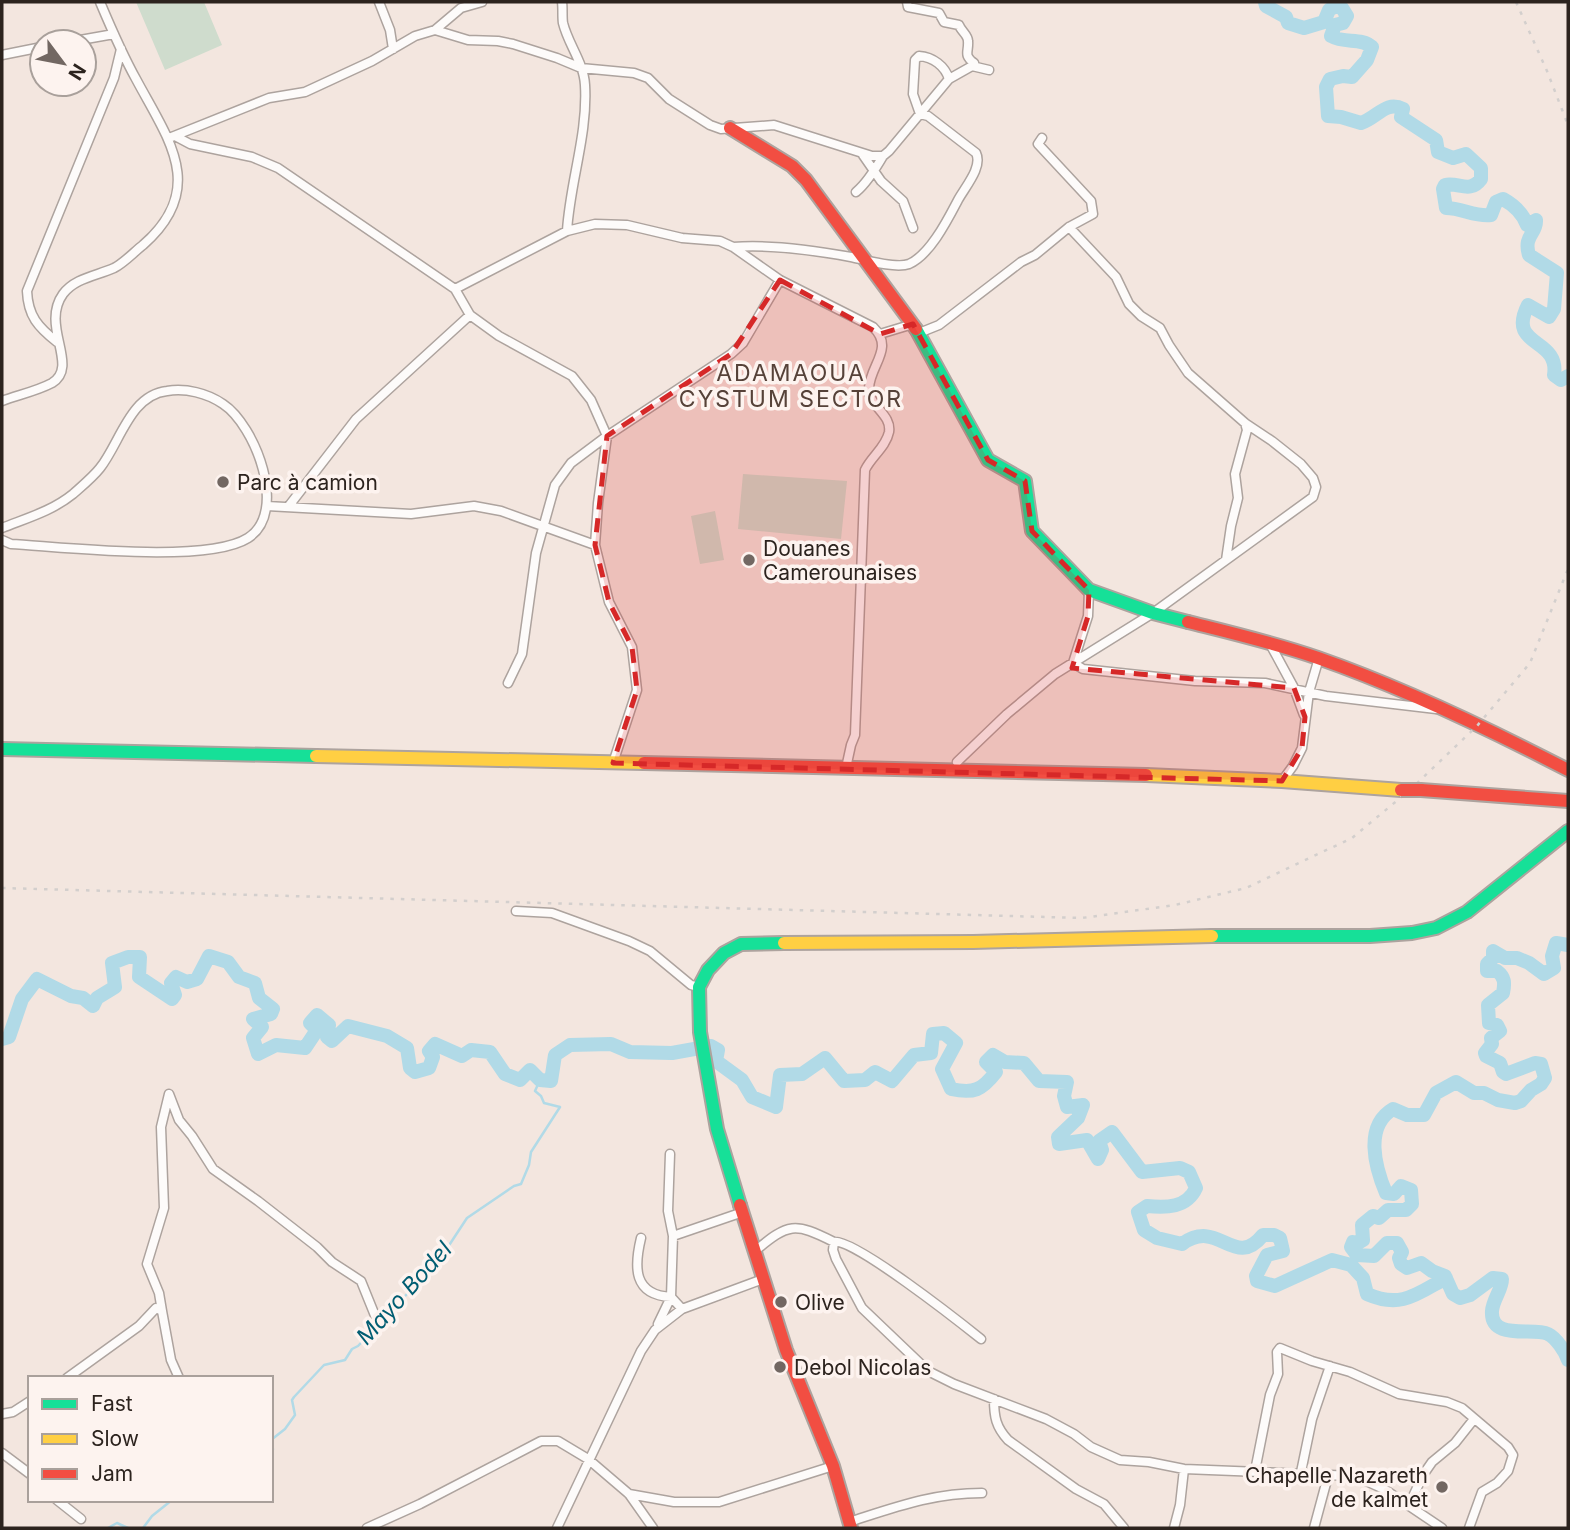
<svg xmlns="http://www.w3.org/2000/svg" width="1570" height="1530" viewBox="0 0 1570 1530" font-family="Inter,sans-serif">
<rect width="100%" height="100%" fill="#f3e6df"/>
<!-- green -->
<path fill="#cfdccd" d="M136 2H204L222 45 165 70Z
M743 474 847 481 841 539 738 529Z
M715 511 724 560 700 564 691 516Z"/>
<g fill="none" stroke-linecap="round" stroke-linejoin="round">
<!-- stream -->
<path stroke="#b1dae7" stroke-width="2.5" d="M271 1440 285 1429 295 1415 292 1400 294 1397 324 1365 345 1360 352 1349 358 1346 440 1259 467 1218 514 1186 521 1184 529 1165 531 1152 560 1107 544 1103 541 1096 535 1091 540 1080
M271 1448 273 1449 271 1454
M108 1528 117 1523 128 1528
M143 1528 152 1516 172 1500"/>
<!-- river -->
<path stroke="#b1dae7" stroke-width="14" d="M1265 2 1266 6 1286 17 1288 23 1304 28 1324 22 1329 10 1337 5 1342 8 1347 16 1343 23 1335 25 1331 36C1345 44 1361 37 1372 47L1367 60 1352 77 1343 76 1330 79 1326 87 1328 116 1341 117 1361 123C1377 118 1386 100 1403 109L1401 117 1436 140 1438 152 1453 158 1466 154 1481 168V179C1470 194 1459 182 1445 185L1443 189 1446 208C1462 208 1475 217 1491 215L1496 202 1503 199C1514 205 1523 214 1527 225L1536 220C1537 234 1523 235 1529 255L1557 273 1554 309 1549 317 1528 305C1506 348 1560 337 1554 375L1561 380 1568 376
M1568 945 1556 943 1552 956 1554 968 1544 974 1529 963 1517 958H1505L1493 951V958L1487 964V971H1497C1505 977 1505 983 1503 993L1488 1005 1489 1023 1497 1025 1500 1031 1491 1038 1492 1044 1485 1053 1486 1056 1500 1063 1503 1072 1506 1074 1535 1063 1541 1064 1545 1078 1541 1084 1531 1090 1521 1101 1515 1103 1498 1100 1484 1093H1474L1456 1082 1436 1093 1424 1115H1407L1393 1109C1364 1126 1375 1167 1386 1193L1394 1194 1401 1186 1411 1190 1412 1204 1406 1210H1388L1379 1218 1373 1216 1362 1225 1363 1240 1358 1243 1353 1242 1351 1247 1357 1255 1374 1256 1387 1243H1397L1402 1252 1399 1258 1401 1264 1407 1268 1421 1263 1432 1271 1445 1276 1453 1294 1460 1298 1470 1295 1493 1278 1502 1279C1502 1290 1493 1299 1492 1311 1490 1341 1533 1327 1548 1334 1556 1338 1565 1351 1568 1360
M2 1039 9 1037 22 999 37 979 71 996 83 998 93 1006 97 998 115 987 112 963 128 957H140L139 977 172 999 175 995 171 983 176 977 187 982 197 979 209 956 228 962 239 977 255 983 259 998 273 1009 271 1014 253 1019 262 1027 253 1038 258 1054 276 1045 305 1048 317 1030 310 1023 317 1015 329 1025 327 1037 332 1041 348 1026 387 1036 407 1048 410 1068 415 1072 429 1068 433 1057 429 1051 435 1044 462 1056 471 1050 490 1052 505 1074 520 1080 530 1070 540 1080 551 1081 555 1055 570 1045 611 1044 630 1052 672 1053 711 1046 718 1050 716 1061 742 1080 752 1097 776 1107 780 1075 802 1074 825 1058 844 1081 865 1080 875 1072 892 1081 914 1055 931 1053 933 1034 944 1033 956 1043 942 1069 951 1089C974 1094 982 1090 996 1072L986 1062 993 1055 1005 1062 1024 1063 1039 1081 1067 1082 1064 1096 1067 1107 1083 1105 1078 1118 1058 1137 1059 1144 1087 1140 1098 1159 1102 1150 1099 1141 1112 1132 1142 1172 1180 1168 1189 1172 1196 1188C1187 1208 1166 1208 1147 1206L1138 1212 1144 1230 1157 1238 1182 1244C1219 1217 1234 1271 1263 1235H1274L1280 1238 1283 1251 1267 1255 1256 1276 1257 1281 1275 1286 1332 1260 1351 1265 1363 1278 1367 1294C1401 1309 1417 1294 1446 1278"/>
<defs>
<path id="street" d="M379 2 390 30 393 49
M562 2C563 9 562 17 563 23 568 44 584 63 585 85 588 134 570 182 567 231
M907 2 908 7 939 13 944 22 959 25C961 31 968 35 968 41 969 52 963 55 974 63L972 66
M435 30 461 8 482 2
M69 42 114 34
M2 55 42 47
M175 136 190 144 252 157 278 168 455 289 470 315 499 336 572 376 591 400 607 436 598 503 595 545 609 602 632 647 637 690 613 763
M169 138 269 98 305 92 372 61 415 36 435 30 468 40 498 41 513 44 557 58 581 68 634 73 648 78 669 99 710 125 721 129 774 125 872 156H883L889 151 949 79 972 66 989 70
M863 155 881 181 903 201 913 228
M856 192C867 183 876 168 883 156
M733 247C771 244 813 250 851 257 865 260 896 269 909 264 930 255 948 219 958 200 965 187 983 167 976 153L928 116 920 114 913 94 915 60 919 56C933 57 945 66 949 79
M455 289 567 231 595 224 627 225 682 238 720 241 733 247 780 280 873 327C895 348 870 365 869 388 868 406 892 414 889 432 886 447 871 457 865 470L855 735 851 745 846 768
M919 333 939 325 1021 262 1035 255 1069 227 1093 214 1091 201 1038 144 1042 138
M880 334 913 324
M57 342C38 327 28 316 27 291L114 78 121 49
M2 401C18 395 37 391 52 383 80 366 40 326 63 294 75 278 96 276 114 268 124 263 134 252 143 245 208 188 168 139 136 79 122 54 111 28 100 2
M267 506 411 514 474 506 501 511 595 545
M288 507 356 419 470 315
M2 528C27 518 52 511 73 494 82 486 93 477 100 468 120 443 130 395 167 391 186 388 207 393 223 404 255 425 289 512 248 538 207 564 63 547 11 544L2 540
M1226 560 1231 526 1238 498 1235 474 1247 430 1245 423
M1089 590 1088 616 1073 663 1083 669 1195 681 1265 683 1326 696 1436 709
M1269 642 1294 688 1304 715
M508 683 522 654 536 553 555 485 571 463 607 436 731 354 743 343 780 280
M957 762 1007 714 1055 674 1153 613 1313 497 1316 487 1313 478 1301 464 1272 441 1245 423 1188 373 1169 345 1160 328 1141 316 1129 304 1116 277 1069 227
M1282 781 1293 766 1302 748 1309 692 1319 658
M516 911 552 913 629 941 650 951 691 985 699 987
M673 1236 743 1212
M641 1238C634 1267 633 1295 671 1297L682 1309
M755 1251C789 1223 794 1222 834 1242
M162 1311 159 1293 147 1264 164 1208 161 1127 169 1094 179 1120 192 1136 213 1169 258 1201 317 1247 332 1262 361 1281 378 1323
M658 1324 671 1297 673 1236 668 1211 670 1154
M981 1339C961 1323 852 1237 834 1242L833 1250 836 1259 862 1308 928 1371 954 1384 1046 1419 1074 1434 1091 1447 1120 1460 1149 1462 1184 1469 1355 1476 1384 1489 1442 1528
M67 1378 139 1326 156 1308 162 1311 171 1360 179 1378
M994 1399C994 1417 996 1427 1008 1440L1076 1489 1104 1504 1124 1528
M2 1414 13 1412 30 1401
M2 1453 30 1474
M1255 1471 1270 1395 1278 1374 1277 1352 1280 1348 1312 1361 1350 1372 1399 1394 1447 1402 1462 1408 1508 1447 1513 1455 1508 1471 1497 1483 1482 1492 1469 1528
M1301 1472 1312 1419 1330 1366
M629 1494 674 1502H719L833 1466
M57 1500 81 1519
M1409 1505 1423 1475 1432 1462 1455 1443 1474 1419
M849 1522C896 1507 933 1493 982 1493
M367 1528 420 1504 541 1441H558L588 1459 629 1494 653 1528
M557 1528 641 1351 655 1330 682 1309 763 1279
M1174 1528 1180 1505 1184 1469
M1314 1528 1328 1476"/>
<path id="fast" d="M916 329 988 460 1025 481 1032 531 1089 590 1153 613 1188 622
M2 749 316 756
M1212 936H1370L1412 933 1436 928 1467 912 1568 831
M740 1205 717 1129 700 1032 699 987 708 970 724 953 741 944 784 943"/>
<path id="slow" d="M316 756 644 763
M1146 775 1282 781 1401 790
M784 943 973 942 1212 936"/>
<path id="jam" d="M730 128 792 166 806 180 916 329
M1188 622C1232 633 1275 643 1318 658 1404 688 1487 728 1568 770
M644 763 1146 775
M1421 790 1568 801
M740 1205 786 1350 833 1466 851 1528"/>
</defs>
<!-- street casing -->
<use href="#street" stroke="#ada39e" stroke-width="11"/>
<!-- fast casing -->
<use href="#fast" stroke="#ada39e" stroke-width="16"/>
<!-- slow casing -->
<use href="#slow" stroke="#ada39e" stroke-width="16"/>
<!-- jam casing -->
<use href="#jam" stroke="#ada39e" stroke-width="16"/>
<!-- street -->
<use href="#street" stroke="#fdfbfa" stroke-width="8"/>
<!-- fast -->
<use href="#fast" stroke="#16e098" stroke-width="12"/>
<!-- slow -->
<use href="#slow" stroke="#ffcf43" stroke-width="12"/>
<!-- jam -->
<use href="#jam" stroke="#f24e42" stroke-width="12"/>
<!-- rail -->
<path stroke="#d3cfcd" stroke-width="2.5" stroke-dasharray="3.5 7" stroke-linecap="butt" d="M1516 2 1547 71 1568 125
M2 888 1082 918 1175 905 1246 888 1352 838 1411 789 1477 726 1530 663 1568 569"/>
<defs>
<path id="jam-bridge" d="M1401 790H1421"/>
</defs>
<!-- jam-bridge casing -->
<use href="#jam-bridge" stroke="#ada39e" stroke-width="16" stroke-linecap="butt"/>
<!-- jam-bridge -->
<use href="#jam-bridge" stroke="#f24e42" stroke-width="12"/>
</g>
<!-- marked area -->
<path fill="#d62828" fill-opacity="0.2" stroke="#d62828" stroke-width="5" stroke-dasharray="14 9" stroke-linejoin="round" d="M780 280 880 334 913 324 988 460 1025 481 1032 531 1089 590 1088 616 1072 668 1294 688 1305 717 1302 748 1282 781 613 763 637 690 632 647 609 602 595 545 607 436 731 354Z"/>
<!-- markers -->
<g fill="#726762" stroke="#fdf3ef" stroke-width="2.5">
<circle cx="223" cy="482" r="7"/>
<circle cx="749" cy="560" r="7"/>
<circle cx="781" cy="1302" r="7"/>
<circle cx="780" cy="1367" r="7"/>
<circle cx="1442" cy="1487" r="7"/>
</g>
<g text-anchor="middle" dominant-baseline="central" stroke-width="7" stroke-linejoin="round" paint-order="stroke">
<!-- poi labels -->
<g font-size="21" fill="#2c231e" stroke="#fdf3ef" text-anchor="start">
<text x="237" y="482">Parc à camion</text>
<text x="763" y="548">Douanes<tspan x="763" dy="24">Camerounaises</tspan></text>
<text x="795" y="1302">Olive</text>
<text x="794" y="1367">Debol Nicolas</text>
<text x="1428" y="1475" text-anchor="end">Chapelle Nazareth<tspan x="1428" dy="24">de kalmet</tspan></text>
</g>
<!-- neighbourhood labels -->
<g font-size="23" letter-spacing="2" fill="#564239" stroke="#fdf3ef">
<text x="791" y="373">ADAMAOUA<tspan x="791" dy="26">CYSTUM SECTOR</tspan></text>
</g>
<!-- water labels -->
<g font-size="23" font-style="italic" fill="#005d72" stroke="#fdf3ef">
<text transform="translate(404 1293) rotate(-48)">Mayo Bodel</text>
</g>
</g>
<!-- border -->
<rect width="1570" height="1530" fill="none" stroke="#2c231e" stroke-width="7"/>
<!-- legend -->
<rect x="28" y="1376" width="245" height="126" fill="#fdf3ef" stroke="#a9a09b" stroke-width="2"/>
<rect x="42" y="1399" width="35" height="10" fill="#16e098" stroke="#a9a09b" stroke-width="2"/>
<text x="91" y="1411" font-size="21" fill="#2c231e">Fast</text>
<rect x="42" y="1434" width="35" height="10" fill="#ffcf43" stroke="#a9a09b" stroke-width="2"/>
<text x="91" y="1446" font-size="21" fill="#2c231e">Slow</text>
<rect x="42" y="1469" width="35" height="10" fill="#f24e42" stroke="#a9a09b" stroke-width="2"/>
<text x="91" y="1481" font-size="21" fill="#2c231e">Jam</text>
<!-- north arrow -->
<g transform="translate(63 63) rotate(122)"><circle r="33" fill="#fdf3ef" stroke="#a9a09b" stroke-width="2"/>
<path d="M0-5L12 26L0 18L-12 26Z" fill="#726762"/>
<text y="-10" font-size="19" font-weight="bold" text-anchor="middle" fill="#2c231e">N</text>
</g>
</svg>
